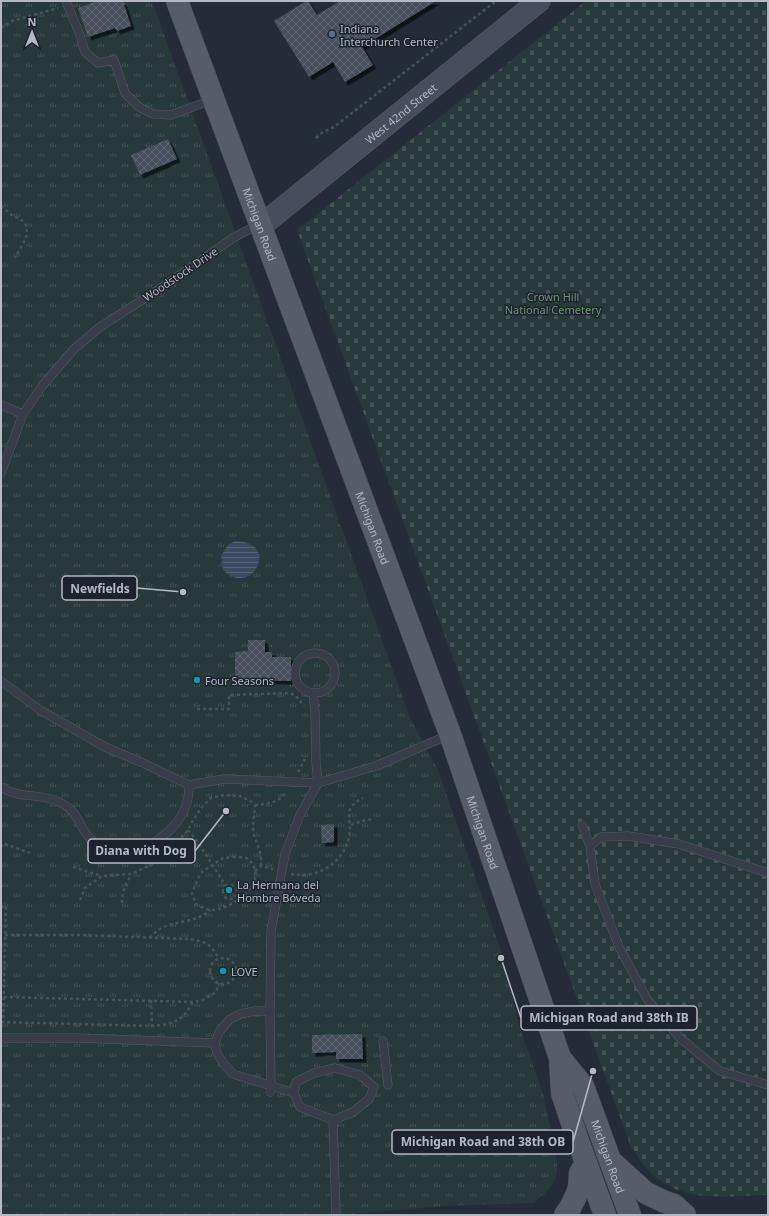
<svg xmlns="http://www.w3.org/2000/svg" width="769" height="1216" viewBox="0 0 769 1216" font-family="'Noto Sans',sans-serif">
<defs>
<pattern id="cemetery-stones" width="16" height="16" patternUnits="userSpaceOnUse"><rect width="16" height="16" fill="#27393b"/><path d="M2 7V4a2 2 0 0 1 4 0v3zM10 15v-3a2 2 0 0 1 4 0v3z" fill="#445456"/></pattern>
<pattern id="park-tufts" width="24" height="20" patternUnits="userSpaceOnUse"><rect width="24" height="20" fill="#27393b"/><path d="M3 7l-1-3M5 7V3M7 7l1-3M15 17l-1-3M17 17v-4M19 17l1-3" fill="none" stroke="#445456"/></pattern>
<pattern id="water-rules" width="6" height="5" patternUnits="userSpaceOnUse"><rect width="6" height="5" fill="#3b4961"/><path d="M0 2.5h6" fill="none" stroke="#556176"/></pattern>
<pattern id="building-cross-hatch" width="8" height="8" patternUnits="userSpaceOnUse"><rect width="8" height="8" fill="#464f5d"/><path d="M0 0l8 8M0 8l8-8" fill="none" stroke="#5e6673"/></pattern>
<filter id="shadow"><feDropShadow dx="3.5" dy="3.5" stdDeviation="0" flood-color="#0009"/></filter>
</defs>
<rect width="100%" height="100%" fill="#242c39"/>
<!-- cemetery -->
<path fill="url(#cemetery-stones)" d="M586 1H768V1195C724 1196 679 1205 646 1168 640 1161 636 1154 631 1147L297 230Z"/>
<!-- park -->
<path fill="url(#park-tufts)" d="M1 1H152L410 718 438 770 502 954 519 1025 543 1093 557 1161C559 1182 549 1190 534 1203L444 1206 341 1215 1 1214Z"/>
<!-- water -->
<path fill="url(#water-rules)" d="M235 541C281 541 253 599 223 570L221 556 228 545Z"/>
<!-- building -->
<path fill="url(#building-cross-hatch)" filter="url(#shadow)" d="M97 1H123L131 26 117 31 115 28 88 37 78 8Z
M306 1H308L317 15 340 1H436L362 47 373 65 345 82 333 62 309 77 274 21Z
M168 139 177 159 140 175 131 155Z
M248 640H265V652H272V657H291V681L235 680V652L248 651Z
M334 824V842L322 843 321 825Z
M362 1034 363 1059H336V1052L312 1053V1035Z"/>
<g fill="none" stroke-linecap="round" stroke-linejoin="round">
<defs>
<path id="lane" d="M66 1 80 35 85 52 98 63 114 60 125 93 139 107 153 114 171 115 214 99
M1 405 23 414
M1 473 23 414 42 386 74 349 100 327 164 286 233 238 248 230 259 226
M295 673a20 20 0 1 1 40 0a20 20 0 1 1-40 0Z
M1 681 40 710 105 747 143 763 189 785 224 779 318 783 376 766 449 735
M1 787C19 799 39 793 57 801 76 810 74 815 85 832 100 854 123 858 146 848 153 845 158 839 164 835 179 824 190 805 189 785
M582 825 590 846
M768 873 679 844 628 836 601 837 590 846 595 884 619 947 647 999 680 1038 720 1071 768 1085
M270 1011H255L240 1014 229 1020 219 1032 215 1043 217 1053 223 1063 233 1074 294 1093
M1 1038H77L215 1043
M383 1041 388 1085
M335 1068 360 1075 374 1087 369 1099 353 1112 333 1120 300 1107 294 1093 296 1082 314 1073Z
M270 1092 271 1086 270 1011 271 931 285 854 300 815 318 783 316 763 315 712 313 693
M333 1120 336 1215"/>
<g id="secondary">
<path id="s1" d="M262 225 539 1"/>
</g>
<g id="primary">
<path id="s2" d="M177 1 450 734 560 1058 562 1093 578 1141 605 1215"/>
<path id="s3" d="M560 1058 583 1086 630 1215"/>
<path d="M614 1164 646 1193 665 1202 674 1205 685 1215"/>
<path d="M565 1215 570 1208 575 1198 579 1188 580 1173 586 1163"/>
</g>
</defs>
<!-- lane casing -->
<use href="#lane" stroke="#565c67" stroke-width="9"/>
<!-- secondary casing -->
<use href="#secondary" stroke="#565c67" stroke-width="23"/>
<!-- primary casing -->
<use href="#primary" stroke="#414752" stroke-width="23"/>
<!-- path -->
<path stroke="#445457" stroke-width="2.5" stroke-dasharray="3 3" stroke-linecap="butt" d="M1 28 12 21 58 8
M316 138 323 132 334 127 496 1
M1 206 13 216 23 221 27 227 26 238 15 258
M197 709H229V695L290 693 296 696 304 706
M298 772 305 759
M255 805C267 804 279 803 286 792
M351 825 359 822 372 819
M188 830 195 838 226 886
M5 844 30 853
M233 857C237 857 242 857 246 858 250 860 252 863 254 867 263 888 229 910 211 910 206 910 200 906 196 904L192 893 198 878 202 872 223 858Z
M73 867 101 876
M255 871 261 866 273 869
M291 874C317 879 343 864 349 837 351 828 348 818 350 810 351 804 358 801 363 798
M223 892a7 7 0 1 1 14 0a7 7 0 1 1-14 0Z
M80 900 85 888 102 876 131 874 157 862 166 855 188 830 193 820 202 807 211 798 224 795 240 796 252 802 255 805 253 827 254 835 261 855V866
M122 903C122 892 126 884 131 875
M1 907 6 906 3 1022
M5 935H80L190 939C206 942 211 944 219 959
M150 938C153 935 156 931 160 929 175 920 197 923 210 910
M210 971a13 13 0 1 1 26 0a13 13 0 1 1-26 0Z
M4 997 193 1002 203 1000 216 992 219 983
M151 1000 152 1026
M1 1022 152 1026C173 1024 182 1022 193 1002
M1 1105 11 1106
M1 1139 10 1138"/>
<!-- lane -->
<use href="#lane" stroke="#383e49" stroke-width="8"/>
<!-- secondary -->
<use href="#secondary" stroke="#464d5c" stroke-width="22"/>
<!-- primary -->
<use href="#primary" stroke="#565d69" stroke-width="22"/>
</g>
<!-- markers -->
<circle fill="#5c6f8a" stroke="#1d232e" stroke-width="1.5" cx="332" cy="34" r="4"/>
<g fill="#0f9aa8" stroke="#1d232e" stroke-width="1.5">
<circle cx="197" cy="680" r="4"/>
<circle cx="229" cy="890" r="4"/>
<circle cx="223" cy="971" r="4"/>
</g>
<g text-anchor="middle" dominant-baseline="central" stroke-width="3" stroke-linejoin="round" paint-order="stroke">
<!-- poi labels -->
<g font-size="11" fill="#b3b9c5" stroke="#1d232e" text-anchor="start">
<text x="340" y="28">Indiana<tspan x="340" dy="13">Interchurch Center</tspan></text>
<text x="205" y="680">Four Seasons</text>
<text x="237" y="884">La Hermana del<tspan x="237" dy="13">Hombre Bóveda</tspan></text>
<text x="231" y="971">LOVE</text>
</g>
<!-- street labels -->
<g font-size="11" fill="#b3b9c5" stroke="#1d232e">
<text stroke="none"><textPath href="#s1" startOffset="178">West 42nd Street</textPath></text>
<text stroke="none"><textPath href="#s2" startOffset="238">Michigan Road</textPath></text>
<text transform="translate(180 274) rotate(-34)">Woodstock Drive</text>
<text stroke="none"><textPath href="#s2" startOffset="562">Michigan Road</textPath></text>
<text stroke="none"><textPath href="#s2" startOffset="886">Michigan Road</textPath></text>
<text stroke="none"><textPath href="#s3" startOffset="111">Michigan Road</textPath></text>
</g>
<!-- park labels -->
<g font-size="11" fill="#6c9477" stroke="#1d232e">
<text x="553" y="296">Crown Hill<tspan x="553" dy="13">National Cemetery</tspan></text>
</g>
</g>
<!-- callouts -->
<path fill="none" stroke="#b3b9c5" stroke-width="1.5" d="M183 592L137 588M226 811L195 851M501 958L521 1018M593 1071L573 1142"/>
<g fill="#b3b9c5" stroke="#1d232e" stroke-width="1.5">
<circle cx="183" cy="592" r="4"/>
<circle cx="226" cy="811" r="4"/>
<circle cx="501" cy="958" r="4"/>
<circle cx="593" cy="1071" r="4"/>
</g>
<g fill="#1d232e" stroke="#b3b9c5" stroke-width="1.5">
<rect x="62" y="576" width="75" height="24" rx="4"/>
<rect x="88" y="839" width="107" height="24" rx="4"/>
<rect x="521" y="1006" width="176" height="24" rx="4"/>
<rect x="392" y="1130" width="181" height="24" rx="4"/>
</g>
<g font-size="12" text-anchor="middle" font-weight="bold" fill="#b3b9c5">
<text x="100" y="593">Newfields</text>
<text x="141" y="855">Diana with Dog</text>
<text x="609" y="1022">Michigan Road and 38th IB</text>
<text x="483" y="1146">Michigan Road and 38th OB</text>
</g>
<!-- border -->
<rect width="769" height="1216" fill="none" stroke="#b3b9c5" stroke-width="4"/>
<!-- north arrow -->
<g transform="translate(32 32)" stroke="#1d232e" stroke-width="3" paint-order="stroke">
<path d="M0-3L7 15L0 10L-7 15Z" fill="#b3b9c5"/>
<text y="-6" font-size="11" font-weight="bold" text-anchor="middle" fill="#b3b9c5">N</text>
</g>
</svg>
